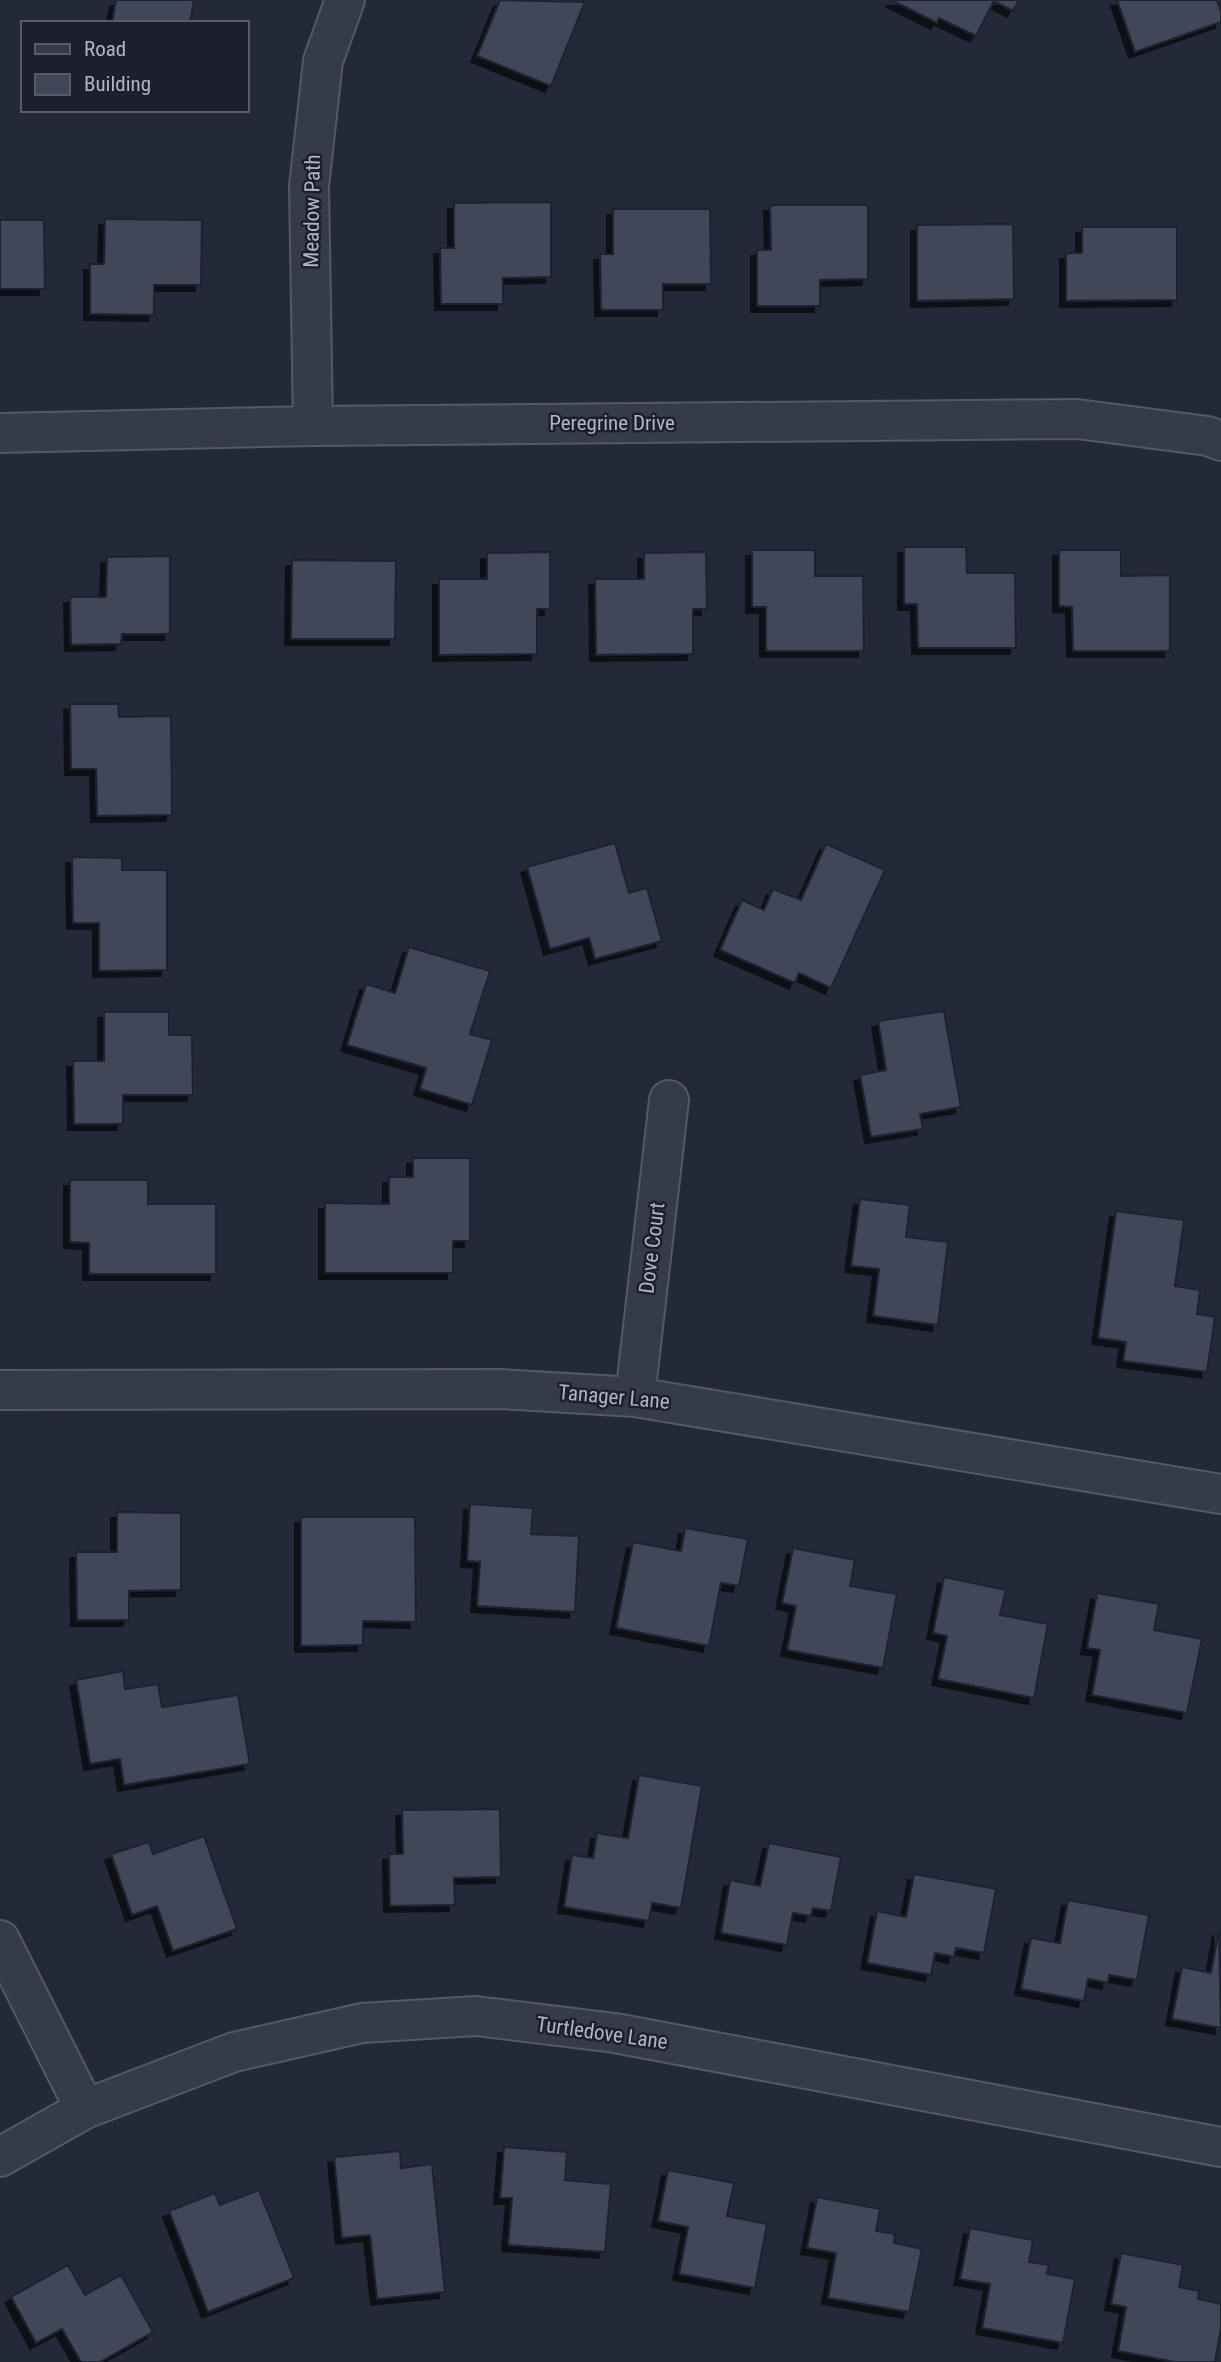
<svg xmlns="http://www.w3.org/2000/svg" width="1221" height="2362" viewBox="0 0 1221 2362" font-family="'Roboto Condensed',sans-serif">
<defs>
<filter id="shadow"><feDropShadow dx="-6" dy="6" stdDeviation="0" flood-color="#0009"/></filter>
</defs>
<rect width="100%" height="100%" fill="#232938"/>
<!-- building -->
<path fill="#3f4658" stroke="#1e2230" stroke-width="2" filter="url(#shadow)" d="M116 0H194L190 23H112Z
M500 0 585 2 551 86 477 56Z
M891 0H1019L1013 11 994 1 976 36 939 18 937 23Z
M1117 0H1217L1221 12V22L1135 52Z
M551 202V277L503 278V304H441L440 248H454V203Z
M770 205H868V279L820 280V306H757V250H771Z
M613 209H710L711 284H663V310H601L600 254H613Z
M105 219 202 220 201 285H154V315L90 314V264H104Z
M0 220H44L45 289H0Z
M1013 224 1014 299 917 301V225Z
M1082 227H1177V300L1066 301V253H1082Z
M904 547H966L967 573H1015L1016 648H918L917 604H904Z
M752 550H815V576H863L864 651H766V607H752Z
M1059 550H1121V576L1170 575V651H1073L1072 607 1059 606Z
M550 552V609H537V654L439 655V579H487V553Z
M706 552 707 609H693V654L596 655 595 579H644V553Z
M170 556V634H122L121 644 71 645 70 597H106L107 557Z
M292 560 396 561 395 639H291Z
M70 704H118L119 717 171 716 172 815 97 816 96 769H71Z
M615 843 629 893 647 888 662 941 595 959 589 938 550 949 527 867Z
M826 844 885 870 831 988 799 973 795 983 720 950 742 900 764 910 773 889 801 900Z
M72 857 122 858V870H167V970L99 971V923H73Z
M409 947 490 971 470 1034 492 1040 472 1105 420 1089 426 1068 347 1045 366 984 395 993Z
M944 1011 961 1107 920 1114 923 1129 871 1137 860 1075 886 1070 878 1021Z
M104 1012H169V1035H192L193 1095H123V1124H74L73 1061H104Z
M413 1158H470V1241H453V1273H325V1203L389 1204V1177H413Z
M70 1180H148V1204H216V1274H89V1243L70 1242Z
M860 1199 910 1205 906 1237 948 1242 938 1325 873 1316 879 1269 851 1266Z
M1116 1211 1184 1220 1175 1286 1200 1290 1197 1314 1215 1317 1207 1372 1123 1361 1126 1342 1098 1338Z
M470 1504 533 1508 531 1534 579 1536 575 1612 477 1606 480 1562 467 1561Z
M117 1512 181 1513V1590L129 1591V1620H77L76 1552H117Z
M301 1517H415L416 1622 363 1621V1645L301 1646Z
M685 1528 748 1539 739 1586 721 1583 709 1646 616 1628 633 1542 681 1551Z
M793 1548 855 1560 850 1586 897 1594 883 1668 787 1650 796 1606 782 1603Z
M944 1577 1006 1590 1000 1615 1048 1624 1034 1698 938 1679 947 1636 933 1633Z
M1097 1593 1159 1604 1154 1630 1202 1639 1187 1713 1092 1695 1100 1650 1087 1648Z
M123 1671 125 1689 158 1684 162 1707 238 1695 250 1764 124 1785 120 1759 90 1764 76 1680Z
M639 1775 702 1786 681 1908 652 1903 649 1921 564 1907 572 1855 593 1858 597 1833 628 1838Z
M500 1809 501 1877 454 1878 455 1905 390 1906 389 1854H403L402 1810Z
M204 1836 237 1929 173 1951 157 1906 132 1915 111 1854 149 1842 153 1854Z
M769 1843 841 1857 831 1911 813 1908 811 1916 793 1913 787 1945 721 1933 730 1880 760 1886Z
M914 1874 996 1889 984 1953 956 1948 954 1957 935 1953 931 1975 867 1963 877 1911 906 1917Z
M1068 1900 1149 1915 1137 1980 1109 1975 1108 1983 1088 1979 1084 2001 1021 1989 1031 1938 1060 1943Z
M1219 1929 1221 2028 1172 2019 1182 1967 1211 1973Z
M504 2147 567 2152 565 2180 611 2184 605 2252 508 2245 512 2198H500Z
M400 2151 401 2168 432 2164 445 2292 377 2299 370 2235 342 2238 334 2157Z
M668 2170 734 2183 727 2216 767 2224 755 2288 679 2274 688 2227 658 2221Z
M259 2190 294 2278 208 2312 169 2211 215 2193 220 2205Z
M817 2197 880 2209 876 2231 895 2234 894 2243 922 2249 909 2312 828 2298 836 2253 807 2248Z
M970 2228 1033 2240 1029 2262 1049 2265 1047 2274 1075 2279 1063 2343 982 2328 990 2284 960 2279Z
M1121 2253 1183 2265 1179 2287 1199 2291 1198 2299 1221 2304V2328L1215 2362H1175L1118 2351 1126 2307 1111 2304Z
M68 2265 85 2295 121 2275 153 2332 100 2362H81L62 2329 36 2343 11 2297Z"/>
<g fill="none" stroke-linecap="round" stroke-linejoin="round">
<defs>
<path id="minor" d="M313 426 309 186 323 61 345 0
M0 433 313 426 1077 419 1208 436 1221 441
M0 1390 501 1389 635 1397 1221 1494
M635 1397 669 1100
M0 1940 85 2109
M0 2157 85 2109 234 2052 362 2023 476 2016 615 2033 1221 2147"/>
</defs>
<!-- minor casing -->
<use href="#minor" stroke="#545967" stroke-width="42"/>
<!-- minor -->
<use href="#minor" stroke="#363b49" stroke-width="38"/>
</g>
<g text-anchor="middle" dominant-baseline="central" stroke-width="5" stroke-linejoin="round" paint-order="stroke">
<!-- street labels -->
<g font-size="21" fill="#b1b6c5" stroke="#1c202e">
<text transform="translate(312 211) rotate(-89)">Meadow Path</text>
<text x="612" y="423">Peregrine Drive</text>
<text transform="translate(652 1248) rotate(-83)">Dove Court</text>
<text transform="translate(614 1397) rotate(5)">Tanager Lane</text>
<text transform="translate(602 2033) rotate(8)">Turtledove Lane</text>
</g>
</g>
<!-- legend -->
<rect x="21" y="21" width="228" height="91" fill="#1c202e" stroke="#585c6a" stroke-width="2"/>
<rect x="35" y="44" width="35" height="10" fill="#363b49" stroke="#585c6a" stroke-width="2"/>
<text x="84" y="56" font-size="21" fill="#b1b6c5">Road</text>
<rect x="35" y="74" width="35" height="21" fill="#3f4658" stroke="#585c6a" stroke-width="2"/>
<text x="84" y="91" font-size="21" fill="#b1b6c5">Building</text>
</svg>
